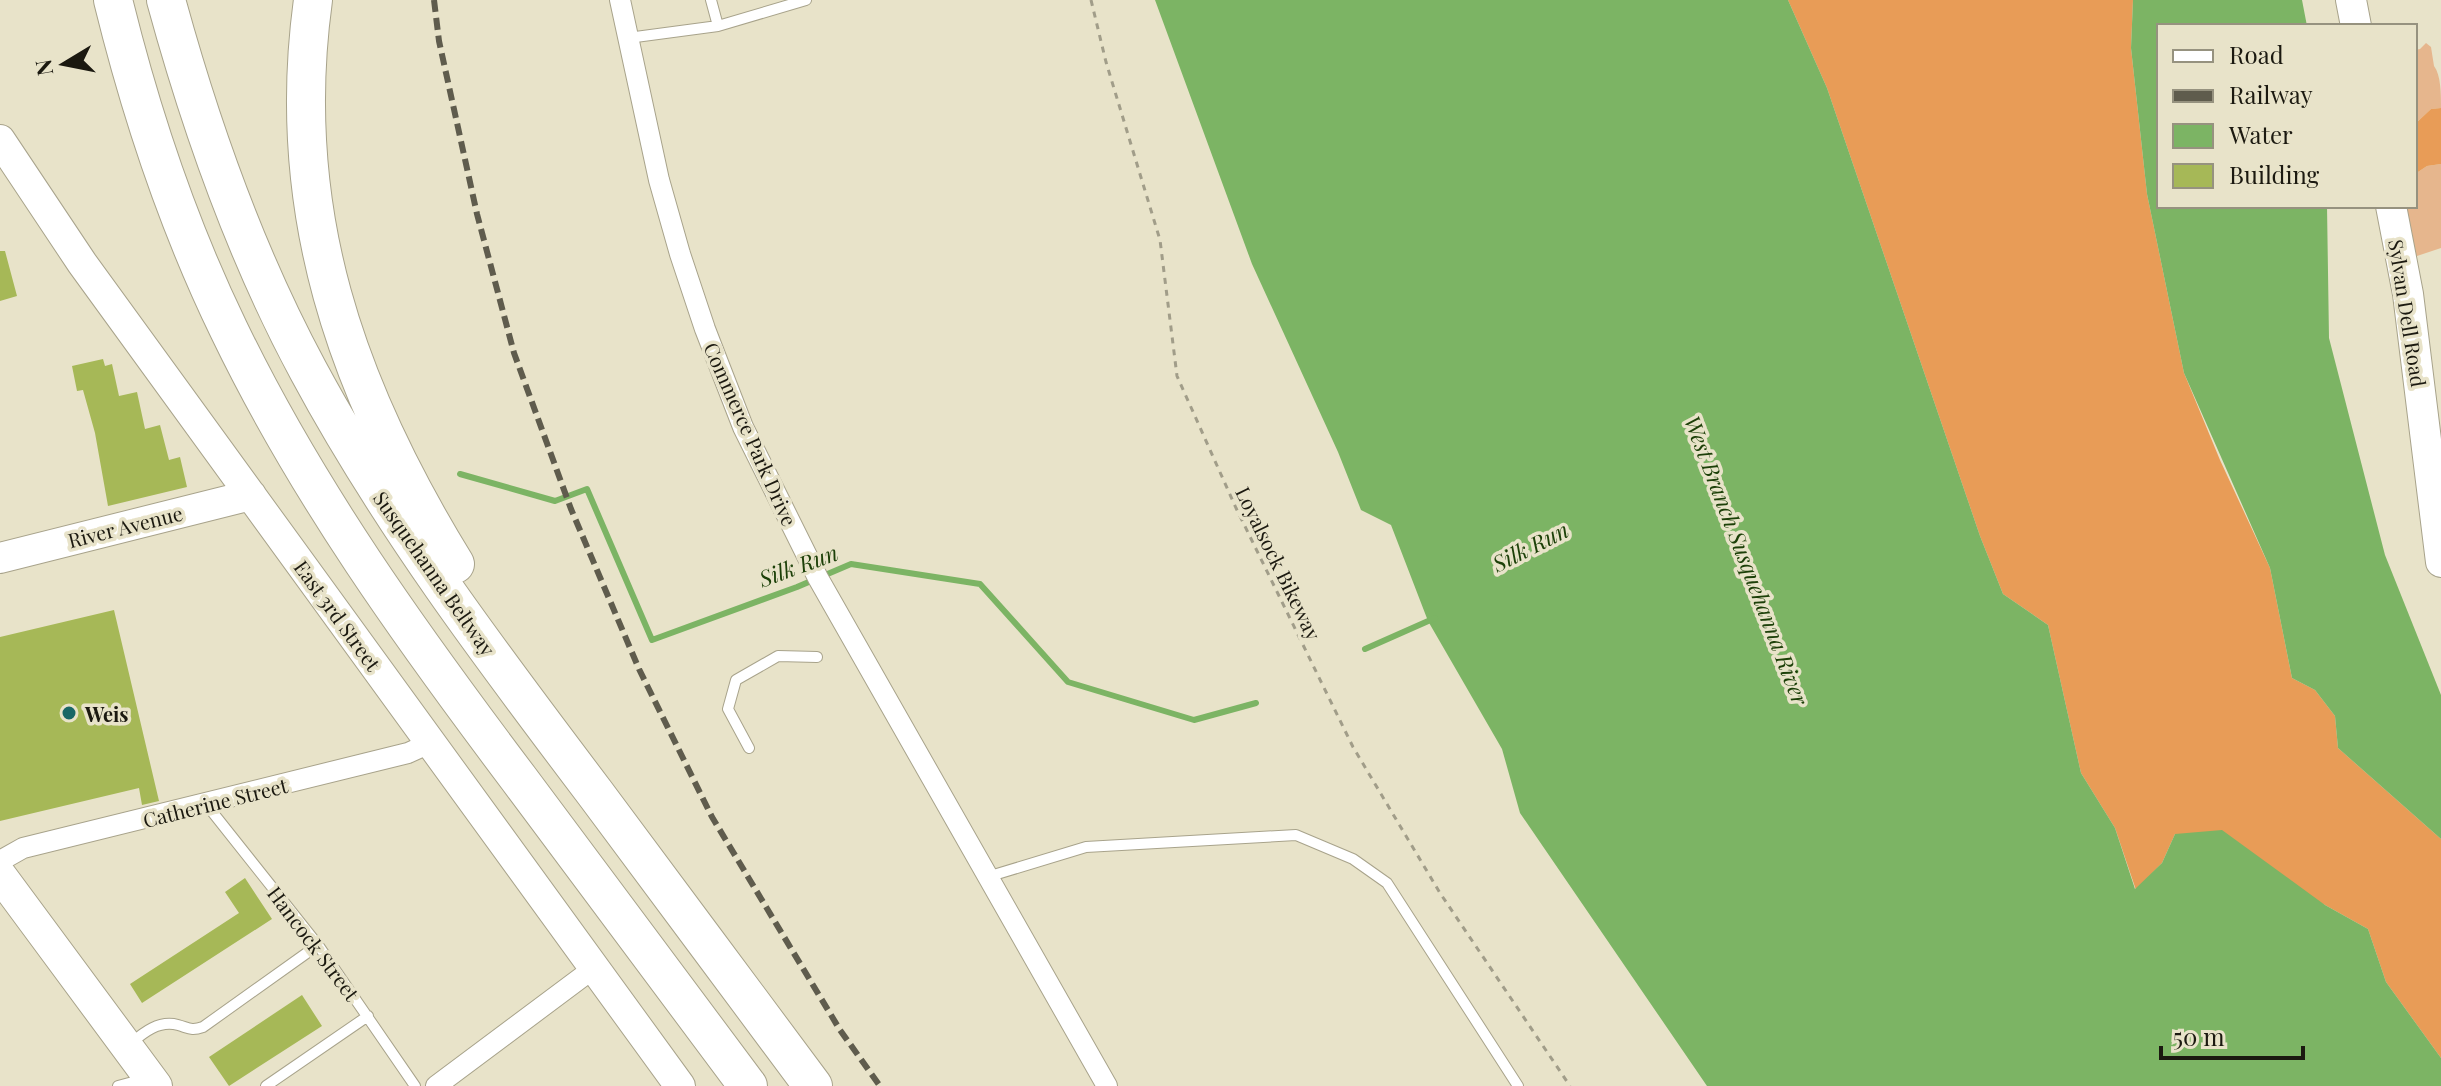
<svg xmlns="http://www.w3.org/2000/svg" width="2441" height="1086" viewBox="0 0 2441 1086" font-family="'Playfair Display',serif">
<rect width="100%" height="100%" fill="#e8e3c9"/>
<!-- green -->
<path fill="#e6b68d" d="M2426 43 2431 47 2434 66C2441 75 2441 94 2441 108L2431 109 2415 124V50L2420 49Z
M2441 164V248L2417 256 2412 254 2398 206H2415V174L2427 166Z"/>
<!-- forest -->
<path fill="#e89c57" d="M1788 0H2133L2131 48 2147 194 2184 373 2220 460 2270 568 2292 678 2315 690 2335 716 2338 748 2441 839V1058L2386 982 2368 929 2325 905 2175 834 2162 863 2136 890 2115 828 2081 773 2048 625 2003 594 1980 536 1827 88Z
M2441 108V164L2427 166 2415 174V124L2431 109Z"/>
<!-- water -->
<path fill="#7cb464" d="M1155 0H1788L1827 88 1980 536 2003 594 2048 625 2081 773 2115 828 2135 889 2162 863 2175 834 2222 830 2325 905 2368 929 2386 982 2441 1058V1086H1707L1520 813 1502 749 1428 621 1391 525 1361 510 1338 452 1252 264Z
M2133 0H2302L2307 26H2159V206H2327L2329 338 2385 555 2441 695V839L2338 748 2335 716 2315 690 2292 678 2270 568 2184 373 2147 194 2131 48Z"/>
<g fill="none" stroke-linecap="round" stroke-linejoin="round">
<!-- stream -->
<path stroke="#7cb464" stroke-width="6" d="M460 474 555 501 587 489 652 640 797 587 851 564 980 584 1068 682 1194 720 1256 703
M1365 649 1435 618"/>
</g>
<!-- building -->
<path fill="#a6b857" d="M0 251H5L17 296 0 301Z
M103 359 105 366 112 364 119 396 137 392 145 429 160 425 169 460 180 457 187 487 108 506 95 433 83 390 77 391 72 366Z
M114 610 159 801 142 805 139 788 0 821V637Z
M245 878 272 919 142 1003 130 984 239 913 225 892Z
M302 995 322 1026 229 1086 209 1057Z"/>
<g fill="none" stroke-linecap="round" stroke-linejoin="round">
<defs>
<path id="lane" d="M711 0 718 26
M628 38 718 26 806 0
M749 748 728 709 736 680 778 656 817 657
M206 804 318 945 415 1086
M987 877 1086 847 1296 835 1353 859 1387 883 1518 1086
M130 1044C144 1032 159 1020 178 1025 189 1028 191 1031 203 1027L318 945
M118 1086 144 1079
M266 1086 368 1016"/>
<path id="street" d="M620 0 659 180 680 254 705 329 743 427 818 578 1107 1086
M0 861 23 848 408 753 430 743
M436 1086 594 968"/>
<path id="secondary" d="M2351 0 2356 26
M0 140 82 263 680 1086
M2391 206 2408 294 2441 562
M0 558 251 495"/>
<path id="primary" d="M0 875 156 1086"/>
<path id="highway" d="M113 0C141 114 178 225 229 330 307 492 412 637 519 779 596 882 672 984 748 1086
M166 0C201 128 245 253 308 370 389 521 492 657 595 793 668 890 740 989 813 1086
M313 0C284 210 346 387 455 564"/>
</defs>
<!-- lane casing -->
<use href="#lane" stroke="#a8a38b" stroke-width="12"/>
<!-- street casing -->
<use href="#street" stroke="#a8a38b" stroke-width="22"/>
<!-- secondary casing -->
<use href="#secondary" stroke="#a8a38b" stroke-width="32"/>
<!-- primary casing -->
<use href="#primary" stroke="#a8a38b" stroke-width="34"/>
<!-- highway casing -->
<use href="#highway" stroke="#a8a38b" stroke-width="40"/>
<!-- path -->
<path stroke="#a19d89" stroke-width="3" stroke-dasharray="6 6" stroke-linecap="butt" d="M1091 0 1106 62 1160 240 1177 376 1236 508 1353 747 1440 893 1570 1086"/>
<!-- lane -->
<use href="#lane" stroke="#fff" stroke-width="10"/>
<!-- street -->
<use href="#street" stroke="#fff" stroke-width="20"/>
<!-- secondary -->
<use href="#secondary" stroke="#fff" stroke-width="30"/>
<!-- primary -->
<use href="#primary" stroke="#fff" stroke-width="32"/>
<!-- highway -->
<use href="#highway" stroke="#fff" stroke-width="38"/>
<!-- rail -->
<path stroke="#5f5c4d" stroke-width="6" stroke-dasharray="12 6" stroke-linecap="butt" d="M434 0 439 41 477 214 514 353 571 509 639 669 712 817 840 1030 880 1086"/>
</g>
<!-- markers -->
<circle fill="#196766" stroke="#e8e3c9" stroke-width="3" cx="69" cy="713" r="8"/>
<g text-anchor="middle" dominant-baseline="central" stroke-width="7" stroke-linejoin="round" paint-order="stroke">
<!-- street labels -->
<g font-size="20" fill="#1b1910" stroke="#e8e3c9">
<text transform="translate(2408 313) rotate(81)">Sylvan Dell Road</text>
<text transform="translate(751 434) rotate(66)">Commerce Park Drive</text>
<text transform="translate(125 526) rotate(-14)">River Avenue</text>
<text transform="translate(1279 563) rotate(64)">Loyalsock Bikeway</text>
<text transform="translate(435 573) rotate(55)">Susquehanna Beltway</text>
<text transform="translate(338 615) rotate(54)">East 3rd Street</text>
<text transform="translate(215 802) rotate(-14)">Catherine Street</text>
<text transform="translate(314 943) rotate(53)">Hancock Street</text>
</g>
<!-- poi labels -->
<g font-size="20" font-weight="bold" fill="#1b1910" stroke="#e8e3c9" text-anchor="start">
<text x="85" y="713">Weis</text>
</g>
<!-- water labels -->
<g font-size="22" font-style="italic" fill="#1c4008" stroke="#e8e3c9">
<text transform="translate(1530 546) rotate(-27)">Silk Run</text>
<text transform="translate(1747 560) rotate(69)">West Branch Susquehanna River</text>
<text transform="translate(798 565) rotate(-20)">Silk Run</text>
</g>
</g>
<!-- legend -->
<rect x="2157" y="24" width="260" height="184" fill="#e8e3c9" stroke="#96927f" stroke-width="2"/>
<rect x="2173" y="50" width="40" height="12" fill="#ffffff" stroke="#96927f" stroke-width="2"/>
<text x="2229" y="64" font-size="24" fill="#1b1910">Road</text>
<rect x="2173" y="90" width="40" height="12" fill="#5f5c4d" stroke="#96927f" stroke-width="2"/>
<text x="2229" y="104" font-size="24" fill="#1b1910">Railway</text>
<rect x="2173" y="124" width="40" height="24" fill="#7cb464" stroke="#96927f" stroke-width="2"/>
<text x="2229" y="144" font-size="24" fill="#1b1910">Water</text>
<rect x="2173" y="164" width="40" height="24" fill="#a6b857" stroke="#96927f" stroke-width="2"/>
<text x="2229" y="184" font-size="24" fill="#1b1910">Building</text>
<!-- north arrow -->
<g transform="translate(64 64) rotate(260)" stroke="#e8e3c9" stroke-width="6" paint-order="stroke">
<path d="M0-6L14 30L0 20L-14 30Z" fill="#1b1910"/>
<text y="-12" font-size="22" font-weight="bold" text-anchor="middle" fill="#1b1910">N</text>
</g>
<!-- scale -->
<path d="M2161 1046v12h142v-12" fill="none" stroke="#1b1910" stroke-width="4"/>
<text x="2173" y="1046" font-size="24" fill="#1b1910" stroke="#e8e3c9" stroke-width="6" paint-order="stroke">50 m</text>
</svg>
